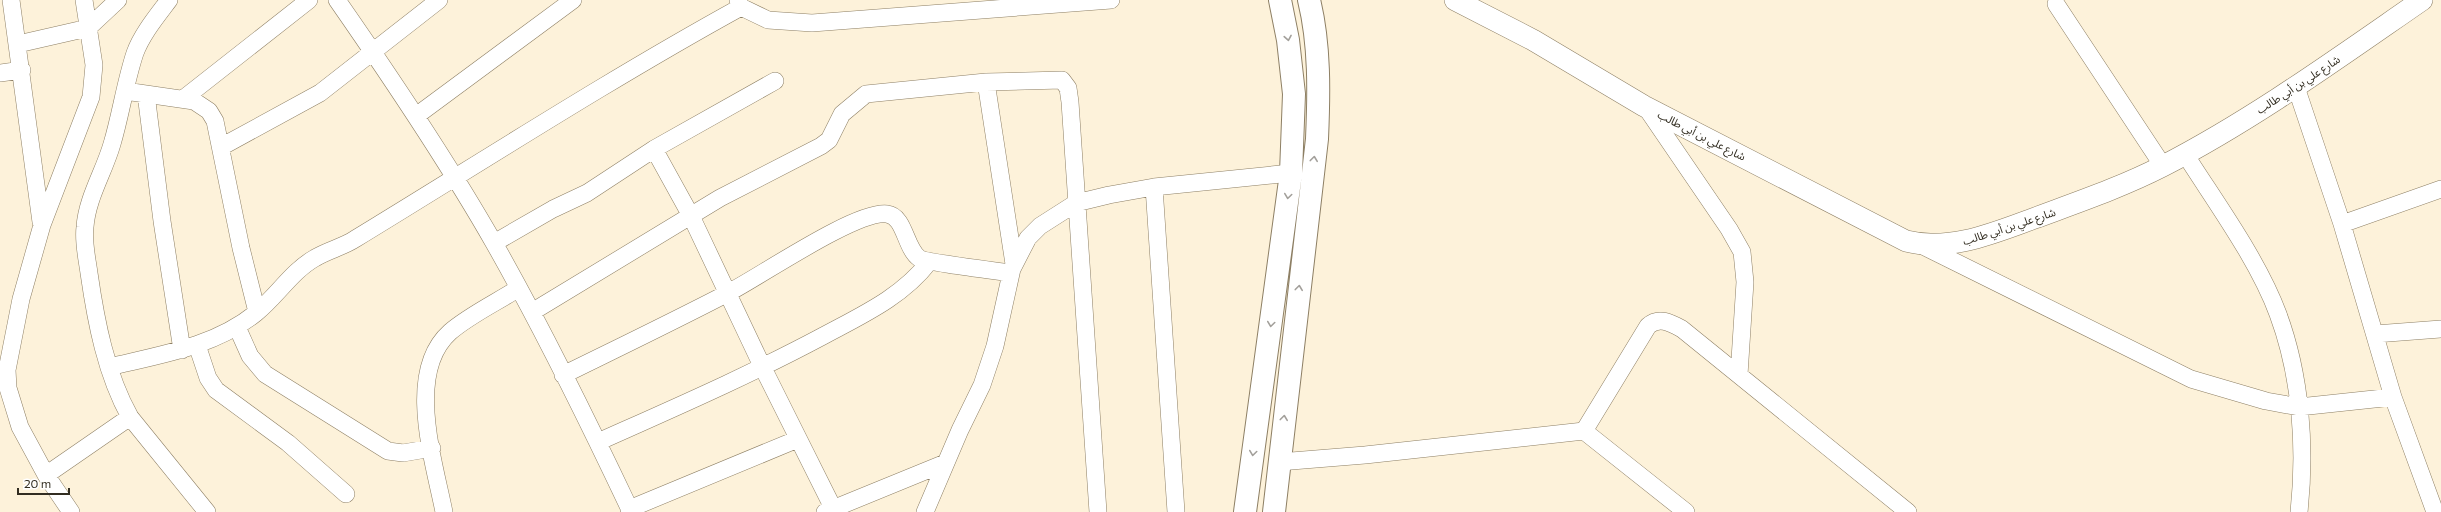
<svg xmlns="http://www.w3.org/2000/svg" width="2441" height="512" viewBox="0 0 2441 512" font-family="Commissioner,'Noto Sans Arabic',sans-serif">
<rect width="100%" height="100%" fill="#fdf2da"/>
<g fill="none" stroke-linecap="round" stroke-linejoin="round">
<defs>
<path id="minor" d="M11 0 41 222
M169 0C157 16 142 34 135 53 125 83 121 114 112 144 104 172 87 198 85 227 83 242 87 258 89 273 96 322 106 374 130 417L207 512
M337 0C392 79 446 159 494 243 544 331 588 421 631 512
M2056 4 2163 166
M741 7 768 20 812 23 1111 0
M18 44 88 28 118 0
M0 73 22 70
M986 82 1014 264
M2296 87 2342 224 2393 397 2435 512
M125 91 194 101 209 111 215 121 241 248 257 312
M146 94 162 221 182 350
M183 99 309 0
M1645 106 1729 229 1742 252 1745 282 1739 375
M416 116 573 0
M221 147 320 93 439 0
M654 149 691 216 763 368 833 508
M2185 154C2216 203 2258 260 2278 314 2301 376 2306 447 2299 512
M1154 187 1176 512
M2342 224 2441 189
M494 243 553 209 587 193 654 149 775 81
M1921 245 2191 379 2266 401 2299 407 2393 397
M532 312 720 198 821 146 829 140 842 114 866 94 986 82 1062 80 1068 88 1070 102 1098 512
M237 327 250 356 265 374 388 451 403 453 432 448
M2375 334 2441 329
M197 345 208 378 216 390 288 443 346 494
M109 367C159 355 214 347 256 313 277 296 292 271 315 258 328 250 343 247 355 239 483 161 610 79 741 7L738 0
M563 375C618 348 672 322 726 294 758 278 856 210 887 214 905 216 905 248 919 258 924 262 997 271 1010 273
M1584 431 1648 326C1659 316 1671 323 1682 329L1908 512
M598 442C674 408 750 375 823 336 862 315 902 297 929 262
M1279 462 1365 455 1584 431 1686 512
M46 475 130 417
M629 509 798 439
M71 512 46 475 20 427 8 388 7 370 21 299 42 225 91 97 94 65 84 0
M444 512C434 461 405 372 450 332 468 316 497 302 519 288
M825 512 945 463
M925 512 960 430 982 385 995 346 1012 269 1028 238 1040 226 1076 203 1109 195 1154 187 1291 173"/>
<path id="tertiary" d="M1455 0 1533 40 1644 106 1906 241C1950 252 1994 233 2035 218 2078 202 2122 187 2163 166 2254 119 2338 58 2422 0"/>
<path id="primary" d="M1245 512 1291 173 1294 94 1288 40 1280 0
M1274 512 1317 139C1319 93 1320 45 1309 0"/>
</defs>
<!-- minor casing -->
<use href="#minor" stroke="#8d7f64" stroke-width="18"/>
<!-- tertiary casing -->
<use href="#tertiary" stroke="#8d7f64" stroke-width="22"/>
<!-- primary casing -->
<use href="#primary" stroke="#8d7f64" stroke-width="24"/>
<!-- minor -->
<use href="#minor" stroke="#fff" stroke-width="17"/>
<!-- tertiary -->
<use href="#tertiary" stroke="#fff" stroke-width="21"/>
<!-- primary -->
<use href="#primary" stroke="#fff" stroke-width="22"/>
</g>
<!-- one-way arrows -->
<defs><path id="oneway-chevron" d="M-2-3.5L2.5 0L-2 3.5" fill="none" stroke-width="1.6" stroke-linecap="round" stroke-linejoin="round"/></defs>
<g stroke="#a3a09b">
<use href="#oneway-chevron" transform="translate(1288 38) rotate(80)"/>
<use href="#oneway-chevron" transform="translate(1314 159) rotate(-83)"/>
<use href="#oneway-chevron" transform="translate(1288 196) rotate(98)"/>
<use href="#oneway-chevron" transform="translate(1299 288) rotate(-83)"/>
<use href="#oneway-chevron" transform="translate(1271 324) rotate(98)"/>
<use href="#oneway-chevron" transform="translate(1284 418) rotate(-83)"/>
<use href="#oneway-chevron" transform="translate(1253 453) rotate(98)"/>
</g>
<g text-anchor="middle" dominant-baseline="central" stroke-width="3.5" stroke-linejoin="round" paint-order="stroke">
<!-- street labels -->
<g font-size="11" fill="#322d21" stroke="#fff">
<text transform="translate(2298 84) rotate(-33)">شارع علي بن أبي طالب</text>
<text transform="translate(1702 135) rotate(27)">شارع علي بن أبي طالب</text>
<text transform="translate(2009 226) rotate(-18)">شارع علي بن أبي طالب</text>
</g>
</g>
<!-- scale -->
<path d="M18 488v6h51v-6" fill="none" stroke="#322d21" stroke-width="2"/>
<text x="24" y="488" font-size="12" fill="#322d21" stroke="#ffffff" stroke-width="3" paint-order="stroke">20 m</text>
</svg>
